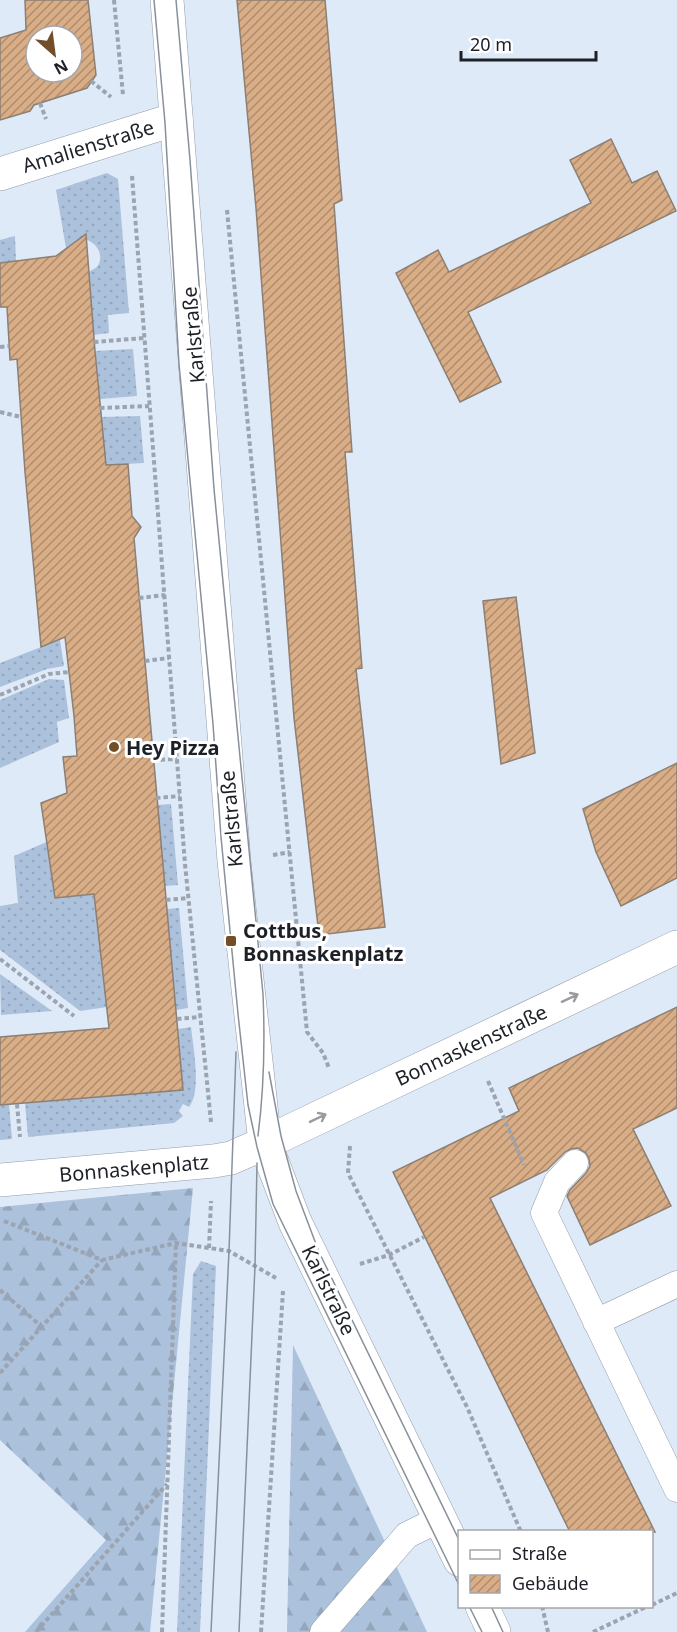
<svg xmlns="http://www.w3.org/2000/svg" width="677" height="1632" viewBox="0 0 677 1632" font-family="'Noto Sans',sans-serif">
<defs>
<pattern id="grass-dots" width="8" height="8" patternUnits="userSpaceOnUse" patternTransform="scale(1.5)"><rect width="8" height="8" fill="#acc1db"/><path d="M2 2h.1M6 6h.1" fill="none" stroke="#94a6bc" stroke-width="1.8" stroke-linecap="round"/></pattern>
<pattern id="forest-firs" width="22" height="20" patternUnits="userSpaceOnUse" patternTransform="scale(1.5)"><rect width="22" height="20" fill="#acc1db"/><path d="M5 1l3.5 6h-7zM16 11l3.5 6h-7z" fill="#94a6bc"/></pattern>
<pattern id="building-hatch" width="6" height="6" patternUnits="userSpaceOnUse" patternTransform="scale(1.5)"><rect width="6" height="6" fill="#d9ad86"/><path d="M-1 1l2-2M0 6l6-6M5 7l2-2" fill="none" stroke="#af8c6e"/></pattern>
</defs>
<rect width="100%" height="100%" fill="#dfeaf9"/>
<!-- grass -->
<path fill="url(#grass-dots)" d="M107 173 118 179 129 313 108 315 109 333 93 335 89 272C91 270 95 269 97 267 111 248 76 223 67 254L56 190Z
M15 236 16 261 0 263V240Z
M133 349 137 396 100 399 95 351Z
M140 416 144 463 106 465 101 417Z
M57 621 64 666 47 669 0 687V663L54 642Z
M49 679 64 680 69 718 57 722 59 742 0 768V700Z
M171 804 178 885 165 886 157 805Z
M72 831 77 877 52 881 55 898 94 894 107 1007 80 1011 0 950V906L18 903 14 856Z
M179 908 188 1008 176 1010 167 909Z
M0 974 52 1011 1 1015Z
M191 1027C193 1047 202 1091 189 1107L183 1104 179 1111 183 1116 174 1123 28 1137 25 1103 183 1090 178 1029Z
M9 1104 12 1139 0 1140V1105Z
M201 1261 216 1266 200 1632H177L193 1274Z"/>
<!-- forest -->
<path fill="url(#forest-firs)" d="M193 1188 150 1632H25L106 1540 0 1440V1207Z
M293 1345 427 1632H287Z"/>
<!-- building -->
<path fill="url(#building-hatch)" stroke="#8c7f73" stroke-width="1.5" fill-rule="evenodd" d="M25 0H88L96 75 87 88 34 105 30 111 0 120V38L26 30ZM36 36H72V72H36Z
M237 0H325L342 200 334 204 352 452H345L362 668 356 669 385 927 319 935 294 718 256 208Z
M611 139 632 183 657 171 676 211 468 312 501 382 460 402 396 273 438 250 449 272 591 203 570 160Z
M86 234 95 351 106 465 128 464 132 516 141 527 134 538 183 1090 0 1105V1037L109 1028 94 894 55 898 41 803 67 793 63 757 77 756 74 716 65 637 41 647 25 472 17 359 10 360 7 307H0V263L56 256Z
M516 597 535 753 501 764 483 601Z
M677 763V878L621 906 596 852 583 809Z
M677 1007V1108L633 1129 671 1206 590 1245 567 1196 570 1190 586 1173 590 1166 589 1159 586 1153 578 1148 571 1149 565 1152 547 1170 490 1198 655 1532H570L393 1172 519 1111 509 1088Z"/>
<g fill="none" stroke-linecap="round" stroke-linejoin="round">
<defs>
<path id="service" d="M575 1163 557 1182 544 1213 677 1489
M596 1322 677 1284
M323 1632 407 1535 440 1519"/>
<path id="minor" d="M0 174 176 119
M0 1180 214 1161 231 1158 265 1143 677 947"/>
<path id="tertiary" d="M167 0 234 861 265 1143 295 1222 460 1560
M482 1606 494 1632"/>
</defs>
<!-- service casing -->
<use href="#service" stroke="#919ba9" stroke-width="27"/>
<!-- minor casing -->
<use href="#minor" stroke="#919ba9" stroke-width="34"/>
<!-- tertiary casing -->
<use href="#tertiary" stroke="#919ba9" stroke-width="34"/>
<!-- path -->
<path stroke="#9ba4b0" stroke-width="4" stroke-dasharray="4.5 3" stroke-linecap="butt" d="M114 0 123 95
M91 81 111 97
M40 103 46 119
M132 176 185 864 211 1122
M227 210 307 1032 323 1053 329 1068
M94 342 144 338
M0 347 9 346
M100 408 149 406
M0 412 21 417
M139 598 165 595
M145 661 169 658
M0 695 49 674 69 672
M153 760 177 759
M156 798 180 796
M273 855 290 852
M166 900 188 898
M0 959 74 1016
M177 1019 200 1017
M488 1081 524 1165
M17 1104 20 1137
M350 1146 348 1173 467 1407 521 1532
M4 1221 102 1260 176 1243 229 1251 276 1278
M209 1248 211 1201
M360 1264 389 1255 424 1237
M0 1290 42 1327
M0 1373 102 1260
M652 1605 677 1593
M542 1606 548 1632
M36 1632 167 1484
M162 1632 176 1243
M261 1632 283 1291
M593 1632 648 1606"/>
<!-- service -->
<use href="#service" stroke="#fff" stroke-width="26"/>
<!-- minor -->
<use href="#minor" stroke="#fff" stroke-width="33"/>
<!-- tertiary -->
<use href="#tertiary" stroke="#fff" stroke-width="33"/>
<!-- tram -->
<path stroke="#88909a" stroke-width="1.5" d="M154 0 165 123 179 364 213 724 221 837 238 1014 248 1105 257 1147 273 1204 460 1587
M176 0 190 160 214 489 263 994C265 1041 264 1089 258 1136
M269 1072 281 1136 296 1191 319 1252 460 1542
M469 1606 482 1632
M491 1606 503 1632
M211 1632 229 1251 236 1052
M239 1632 255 1266 257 1163"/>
</g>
<!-- one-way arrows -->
<defs><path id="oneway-shaft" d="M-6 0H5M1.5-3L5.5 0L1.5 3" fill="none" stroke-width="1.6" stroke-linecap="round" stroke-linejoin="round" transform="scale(1.5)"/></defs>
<g stroke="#999b9e">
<use href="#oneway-shaft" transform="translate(570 998) rotate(-25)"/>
<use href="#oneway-shaft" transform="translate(318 1118) rotate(-26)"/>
</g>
<!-- markers -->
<g fill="#734e29" stroke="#fff" stroke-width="2">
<circle cx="114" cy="747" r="6"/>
<rect x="225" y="935" width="12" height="12" rx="3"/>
</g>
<g text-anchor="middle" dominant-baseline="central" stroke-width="6" stroke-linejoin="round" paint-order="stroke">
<!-- street labels -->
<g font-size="20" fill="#1d2127" stroke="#fff">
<text transform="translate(88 146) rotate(-17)">Amalienstraße</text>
<text transform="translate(193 335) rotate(-95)">Karlstraße</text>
<text transform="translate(231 819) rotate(-95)">Karlstraße</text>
<text transform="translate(471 1045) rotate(-25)">Bonnaskenstraße</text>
<text transform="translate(134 1168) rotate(-5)">Bonnaskenplatz</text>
<text transform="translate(329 1290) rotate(64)">Karlstraße</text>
</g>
<!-- poi labels -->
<g font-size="20" font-weight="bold" fill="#1d2127" stroke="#fff" text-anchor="start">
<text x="126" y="747">Hey Pizza</text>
<text x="243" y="930">Cottbus,<tspan x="243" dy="23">Bonnaskenplatz</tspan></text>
</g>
</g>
<!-- legend -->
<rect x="458" y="1530" width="195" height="78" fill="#ffffff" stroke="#a5a6a9" stroke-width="1.5"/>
<rect x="470" y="1550" width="30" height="9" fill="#ffffff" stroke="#a5a6a9" stroke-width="1.5"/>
<text x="512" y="1560" font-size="18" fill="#1d2127">Straße</text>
<rect x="470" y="1575" width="30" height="18" fill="url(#building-hatch)" stroke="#a5a6a9" stroke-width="1.5"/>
<text x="512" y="1590" font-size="18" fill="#1d2127">Gebäude</text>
<!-- north arrow -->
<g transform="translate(54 54) rotate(152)"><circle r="28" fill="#ffffff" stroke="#a5a6a9" stroke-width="1.5"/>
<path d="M0-4.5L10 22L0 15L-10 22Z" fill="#734e29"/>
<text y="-9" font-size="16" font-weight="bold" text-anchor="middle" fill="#1d2127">N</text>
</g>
<!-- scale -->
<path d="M461 51v9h135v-9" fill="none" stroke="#1d2127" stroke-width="3"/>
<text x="470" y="51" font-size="18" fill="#1d2127" stroke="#ffffff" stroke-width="4.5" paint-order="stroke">20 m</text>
</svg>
